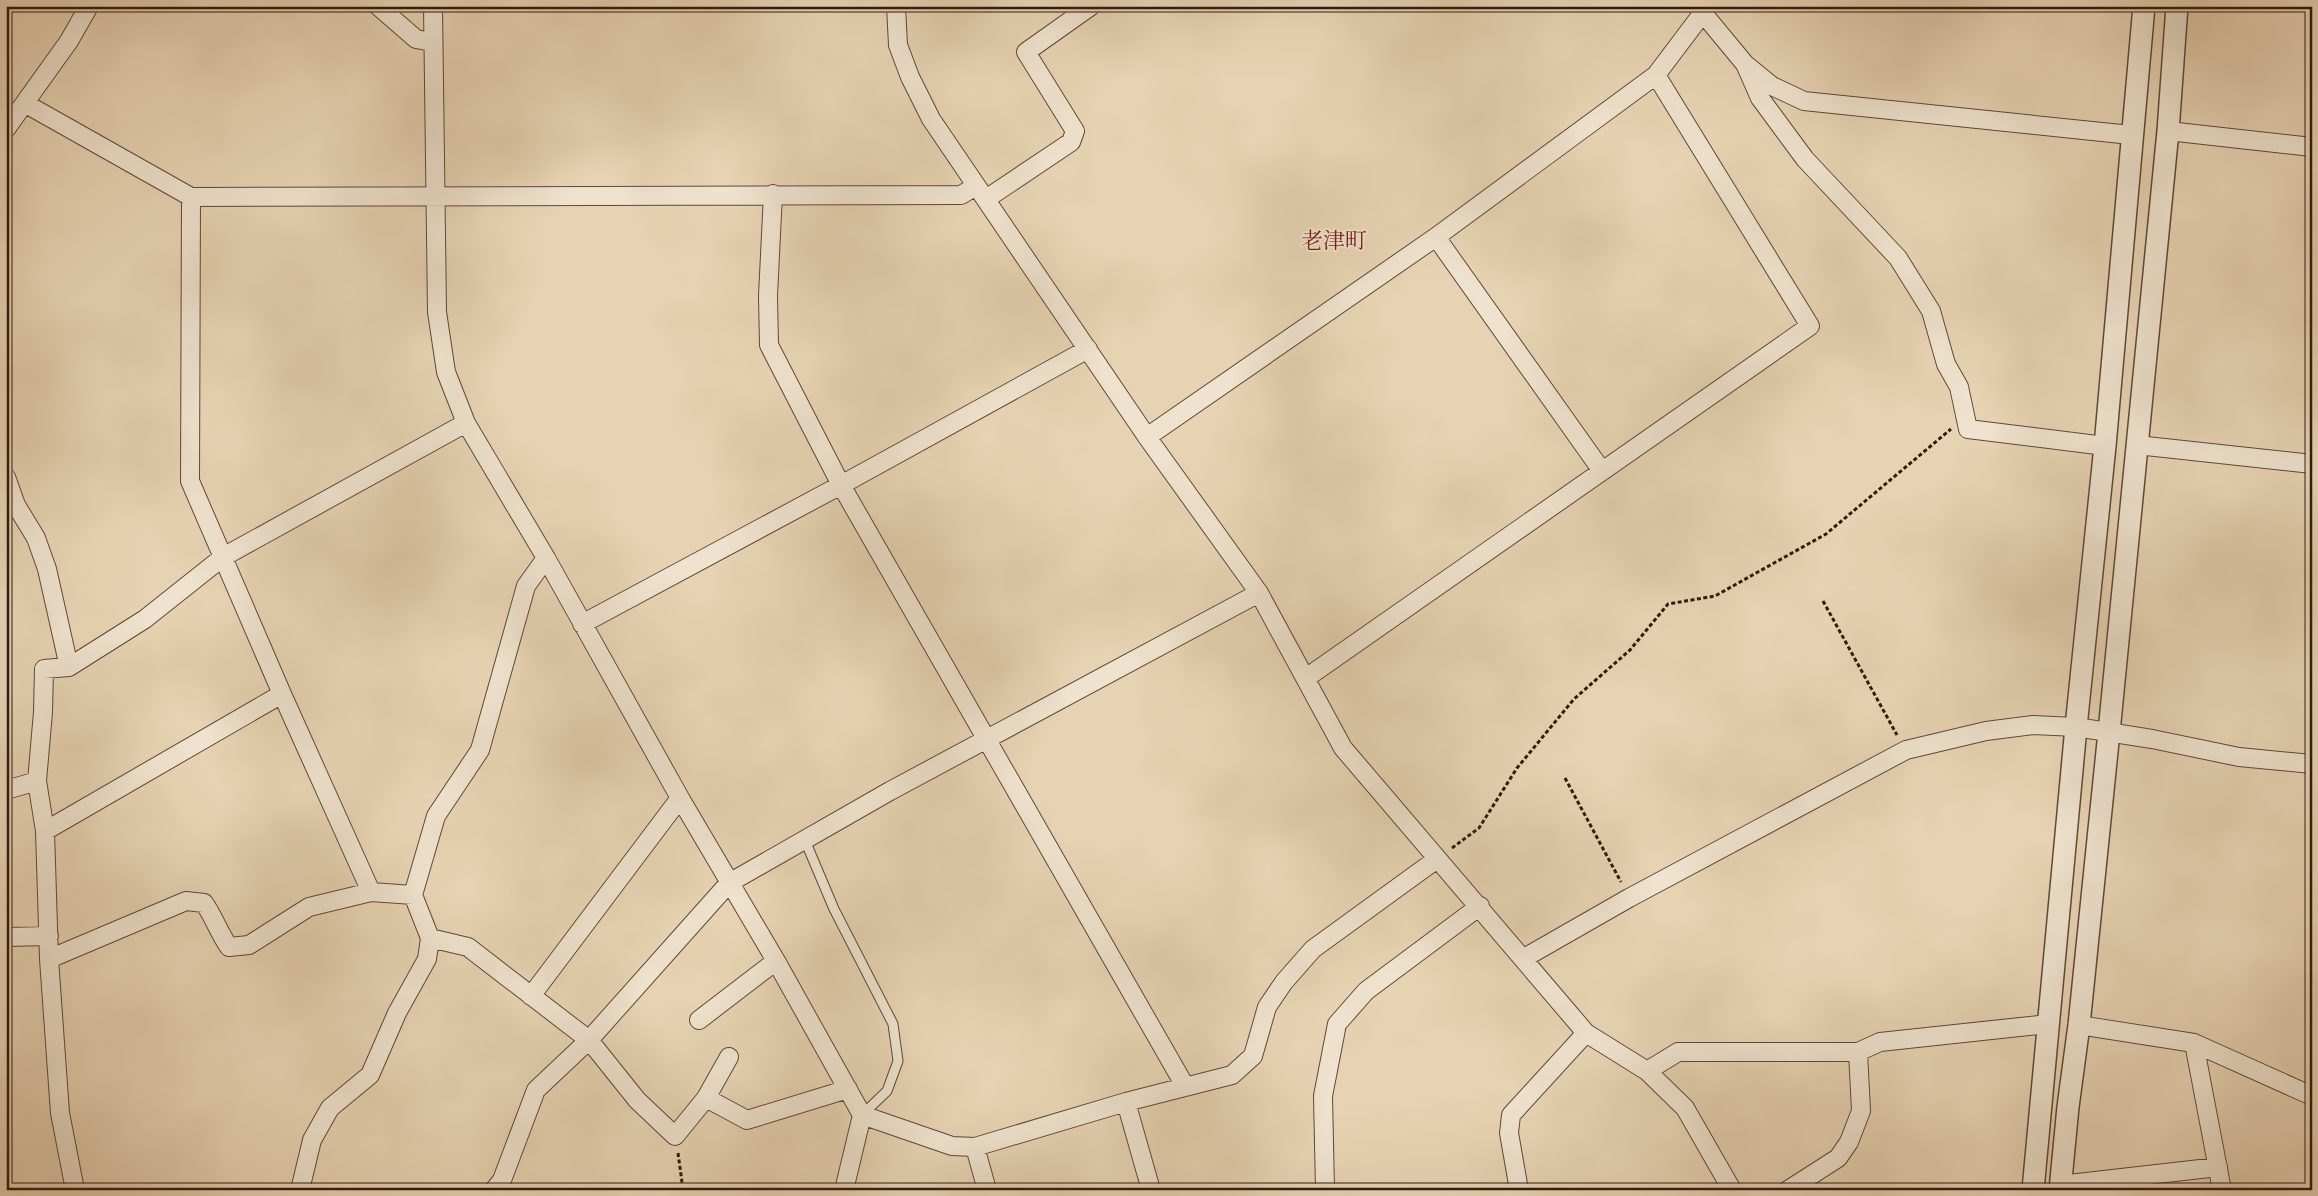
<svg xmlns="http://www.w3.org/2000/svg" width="2318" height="1196" viewBox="0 0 2318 1196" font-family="'EB Garamond','Noto Serif JP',serif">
<rect width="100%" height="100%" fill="#e7d3b3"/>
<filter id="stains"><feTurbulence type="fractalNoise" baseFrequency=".004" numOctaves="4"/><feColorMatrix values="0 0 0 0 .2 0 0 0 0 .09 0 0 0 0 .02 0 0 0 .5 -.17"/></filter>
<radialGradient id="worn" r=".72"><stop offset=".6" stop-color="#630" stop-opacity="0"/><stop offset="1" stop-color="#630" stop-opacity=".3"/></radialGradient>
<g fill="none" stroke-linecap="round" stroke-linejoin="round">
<defs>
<path id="service" d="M804 838 834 909 893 1024 898 1061 887 1091 862 1115"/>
<path id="minor" d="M378 6 416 39 432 42
M433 6 437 312 446 372 466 423 546 558 680 798 776 961 862 1115 844 1190
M896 6 898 45 910 77 931 119 1147 437 1259 593 1343 748 1586 1033 1647 1071 1685 1108 1732 1190
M1697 6 1745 64 1772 86 1804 101 2131 135
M1745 64 1760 98 1805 159 1898 258 1931 311 1946 364 1959 387 1968 429 2105 446
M26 104 191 197 961 195 976 186
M6 129 69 41 89 6
M2168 131 2312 147
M773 194 768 296 769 345 841 485 1185 1086
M191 197 190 481 282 694 371 892
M986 199 1071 142 1075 131 1026 52 1091 6
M1436 237 1602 471
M1147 437 1436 237 1656 75 1702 14
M2137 445 2312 464
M6 477 16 505 36 538 47 569 69 667
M546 558 526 586 480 750 436 816 413 895 430 938 468 947 589 1040 637 1100 675 1136 706 1098 729 1057
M582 624 841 485 1088 349
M1306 678 1810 326 1656 75
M6 790 37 781
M45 831 282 694
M6 937 49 936
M1524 958 1629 898 1906 750 1986 731 2033 725 2076 727 2152 739 2239 757 2312 764
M49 959 186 901 204 903C214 917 219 933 229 947L249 945 309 907 371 892 413 895
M531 996 680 798
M699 1020 776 961
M2079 1025 2194 1043 2222 1190
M2194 1043 2312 1096
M1647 1071 1678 1052H1858L1880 1042 2048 1024
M706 1098 747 1120 848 1089
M1126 1102 1151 1190
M862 1115 952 1146 975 1147 1126 1102 1232 1075 1253 1056 1267 1007 1284 982 1313 949 1437 859
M975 1147 987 1190
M2060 1185 2218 1167
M75 1190 60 1113 49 959 45 831 37 781 43 712 44 669 69 667 145 619 223 557 466 423
M300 1190 312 1140 330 1108 370 1075 397 1013 427 959 430 938
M494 1190 502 1180 536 1090 589 1040 729 883 890 791 1259 593
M1325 1190 1323 1096 1337 1024 1366 991 1480 906
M1519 1190 1509 1133 1511 1115 1586 1033
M1788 1190 1838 1158 1849 1142 1861 1111 1858 1052"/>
<path id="tertiary" d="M2033 1190 2076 727 2105 446 2144 6
M2060 1190 2068 1107 2079 1025 2109 732 2168 131 2177 6"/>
</defs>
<!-- service casing -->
<use href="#service" stroke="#5e4839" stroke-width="11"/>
<!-- minor casing -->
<use href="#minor" stroke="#5e4839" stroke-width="20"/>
<!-- tertiary casing -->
<use href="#tertiary" stroke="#5e4839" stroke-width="24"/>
<!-- path -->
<path stroke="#311a10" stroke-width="3" stroke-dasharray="4 2.5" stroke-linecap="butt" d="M1823 601 1897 735
M1565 778 1621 882
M1452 848 1479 828 1517 768 1574 699 1630 650 1668 604 1715 596 1826 534 1951 429
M678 1153 682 1182 689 1190"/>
<!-- service -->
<use href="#service" stroke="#efe2ce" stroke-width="9"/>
<!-- minor -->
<use href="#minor" stroke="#efe2ce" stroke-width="18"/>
<!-- tertiary -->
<use href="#tertiary" stroke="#efe2ce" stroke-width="21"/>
</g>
<g text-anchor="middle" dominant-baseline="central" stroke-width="4" stroke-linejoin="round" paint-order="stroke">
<!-- quarter labels -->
<g font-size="22" fill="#7a1f14" stroke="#efe2ce">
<text x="1334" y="240">老津町</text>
</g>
</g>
<!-- margin -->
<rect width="2318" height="1196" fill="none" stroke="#e7d3b3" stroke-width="25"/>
<rect x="8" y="8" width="2303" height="1181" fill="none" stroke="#311a10" stroke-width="2.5"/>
<rect x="12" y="12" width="2293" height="1171" fill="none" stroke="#311a10"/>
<rect width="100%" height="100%" filter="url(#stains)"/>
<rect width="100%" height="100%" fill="url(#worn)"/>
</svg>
